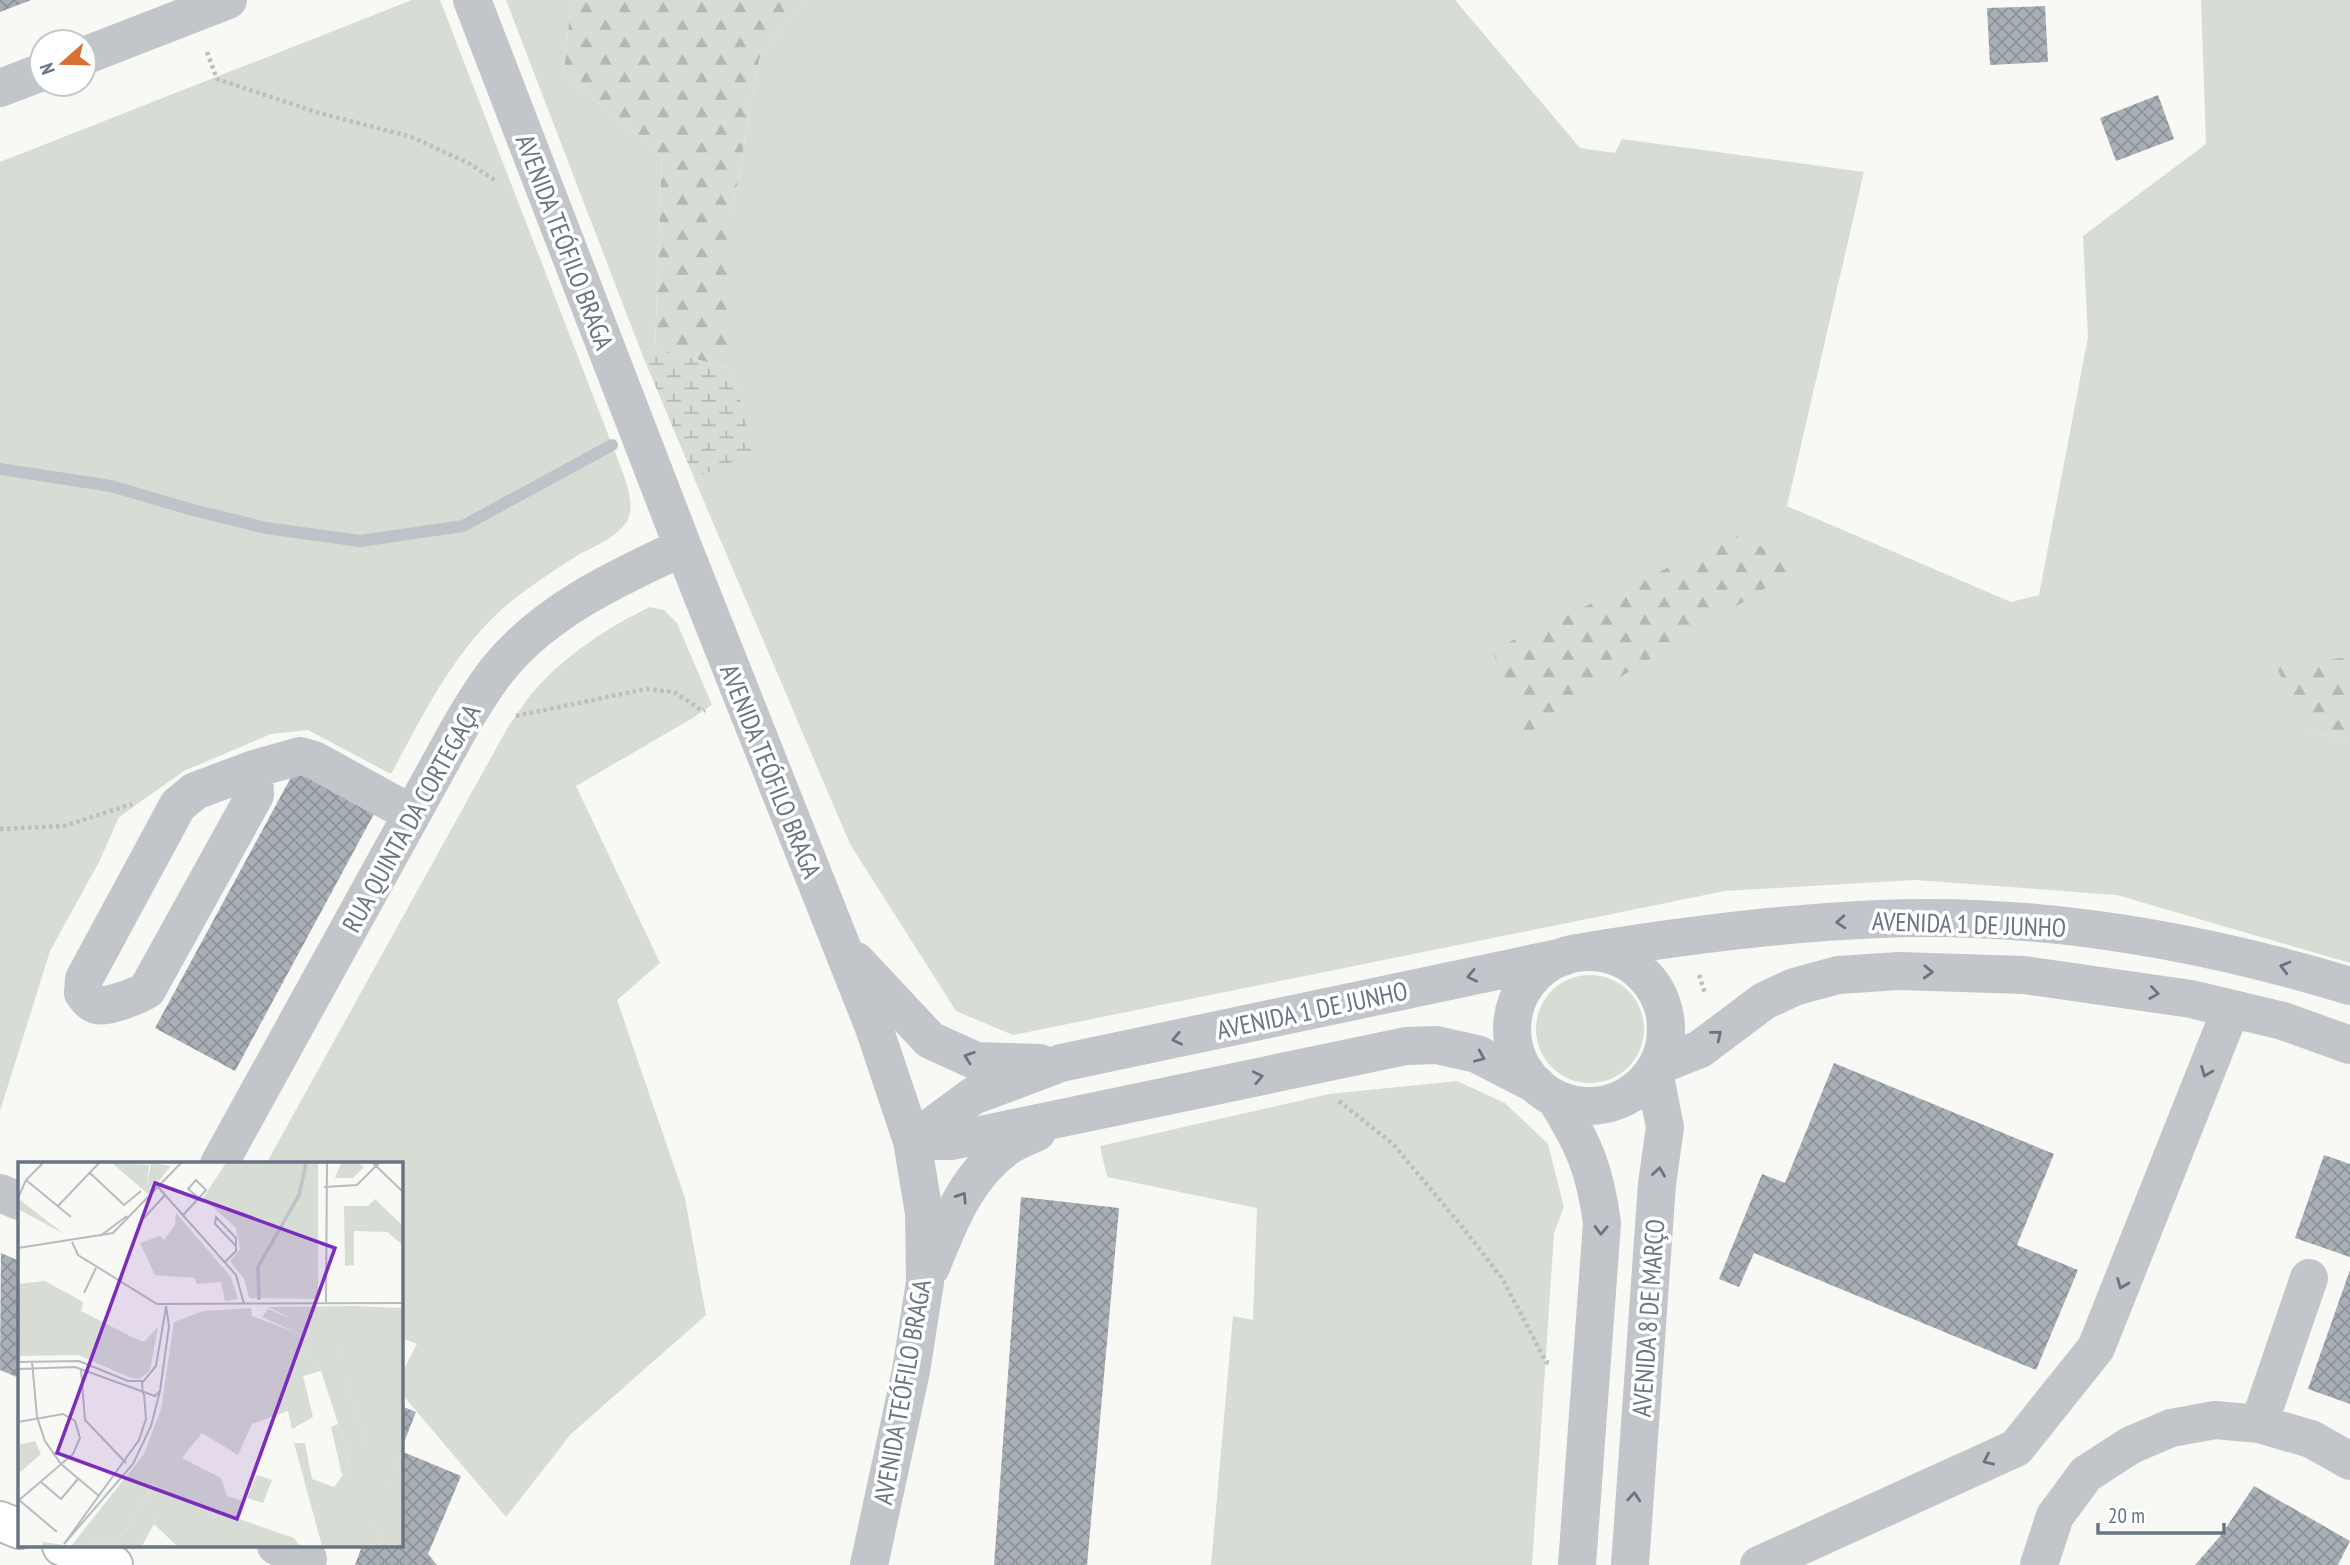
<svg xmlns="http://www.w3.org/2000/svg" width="2350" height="1565" viewBox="0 0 2350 1565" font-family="'PT Sans Narrow',sans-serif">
<defs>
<pattern id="forest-firs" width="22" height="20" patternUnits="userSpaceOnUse" patternTransform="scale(1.75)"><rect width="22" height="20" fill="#d7ddd5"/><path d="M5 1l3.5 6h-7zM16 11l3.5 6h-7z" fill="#b2b8b2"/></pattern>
<pattern id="wetland-marsh" width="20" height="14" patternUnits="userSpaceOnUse" patternTransform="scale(1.75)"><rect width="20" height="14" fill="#d7ddd5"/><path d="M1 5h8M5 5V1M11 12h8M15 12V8" fill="none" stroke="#b2b8b2"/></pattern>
<pattern id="building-cross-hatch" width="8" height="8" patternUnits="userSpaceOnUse" patternTransform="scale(1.75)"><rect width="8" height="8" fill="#a9afb6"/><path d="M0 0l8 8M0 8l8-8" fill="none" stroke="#8e939a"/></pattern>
</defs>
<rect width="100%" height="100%" fill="#f8f8f5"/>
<!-- green -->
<path fill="#d7ddd5" d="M412 0H440L623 473C628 489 636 509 625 524 615 538 595 546 580 554 560 566 541 579 522 593 460 638 427 708 391 774L308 730 271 734 184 771 119 817 99 862 50 951 0 1111V162Z
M506 0H571L564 74 662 156 655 348 642 354Z
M804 0H1455L1580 148 1615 153 1622 139 1864 172 1787 506 2011 602 2039 595 2088 337 2083 236 2206 144 2201 0H2350V657L2308 732 2350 740V963L2117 895 1915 880 1725 891 1013 1035 956 1011 850 844 694 478 753 452 732 369V213L759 59Z
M650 607 664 610 677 623 712 705 691 719 576 786 660 963 617 1000 685 1198 706 1315 571 1434 506 1517 401 1393V1375L417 1344 401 1338V1164H266L509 725C518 714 525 700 535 690 563 657 611 625 650 607Z
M1536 1029a54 54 0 1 1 108 0a54 54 0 1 1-108 0Z
M1457 1081 1505 1103 1548 1144 1564 1207 1554 1233 1532 1565H1211L1233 1316 1253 1320 1257 1208 1107 1177 1100 1146 1329 1094Z"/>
<!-- forest -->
<path fill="url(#forest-firs)" d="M571 0H804L759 59 732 213V369L655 348 662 156 564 74Z
M1736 536 1804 565 1525 735 1492 650Z
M2350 657V740L2308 732 2276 666Z"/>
<!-- wetland -->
<path fill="url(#wetland-marsh)" d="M655 348 732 369 754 453 694 478 642 354Z"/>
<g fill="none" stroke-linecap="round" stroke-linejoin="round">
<!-- stream -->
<path stroke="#bcc4ca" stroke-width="12" d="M0 469 111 486 193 510 266 528 360 541 463 526 612 445"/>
</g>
<!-- building -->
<path fill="url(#building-cross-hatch)" d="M0 0H31L0 12Z
M2045 6 2048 62 1990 65 1987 8Z
M2158 95 2174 139 2116 161 2100 118Z
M296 768 375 812 235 1071 155 1028Z
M1834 1063 2054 1154 2017 1245 2078 1270 2036 1370 1754 1253 1739 1287 1719 1279 1762 1174 1785 1183Z
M2324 1155 2350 1164V1257L2295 1238Z
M1021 1197 1119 1208 1087 1565H994Z
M1 1253 19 1261V1378L0 1370Z
M2350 1270V1404L2308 1389Z
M401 1406 416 1412 401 1450Z
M401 1451 461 1476 428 1554 437 1565H355L362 1546H401Z
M2254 1486 2350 1541 2338 1565H2195L2222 1534Z"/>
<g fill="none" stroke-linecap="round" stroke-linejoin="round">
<defs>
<path id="major" d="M0 1521 19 1529
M62 1546 113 1565"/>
</defs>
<!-- major casing -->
<use href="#major" stroke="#b5b9bd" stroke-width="42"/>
<!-- path -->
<path stroke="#bcbec1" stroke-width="4.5" stroke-dasharray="3.5 3.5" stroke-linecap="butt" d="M207 52 217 79 319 113 412 137 470 164 496 181
M516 716 646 689 674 692 703 711 705 710
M0 829 64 826 132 804
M1699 975 1705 993
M1339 1101 1393 1144 1459 1223 1502 1278 1546 1362 1550 1363"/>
<!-- minor -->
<path stroke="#c2c5c9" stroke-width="38" d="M472 0 683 547 873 1025 912 1141 924 1213 925 1282 911 1371 869 1565
M84 56 228 0
M0 88 42 72
M254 769 255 795 147 990C137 996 107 1008 96 1005 90 1003 87 998 83 993L84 979 178 805 195 791 254 769 300 756 314 760 412 814
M1583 952C1681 936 1780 923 1879 919 2038 912 2198 940 2350 986
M1512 1029a77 77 0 1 1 154 0a77 77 0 1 1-154 0Z
M856 961 930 1040 976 1061 1040 1063
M1657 1066 1700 1049 1764 1001 1794 987 1838 975 1899 971 2024 975 2191 999 2283 1021 2350 1045
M1555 1098C1584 1144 1595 1170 1602 1223L1577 1565
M912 1141 973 1096 1061 1063 1563 957
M912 1141H952L1406 1046 1436 1045 1477 1054 1537 1085
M219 1164 460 727C472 707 484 686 499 668 546 610 617 578 683 547
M0 1193 19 1201
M931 1267C949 1223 966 1176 1007 1147 1016 1141 1027 1137 1037 1132
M2259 1424 2309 1278
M276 1546 308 1559
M1630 1565 1657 1184 1665 1127 1654 1072
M1759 1565 2016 1448 2096 1348 2231 1009
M2039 1565 2055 1516 2086 1474 2131 1445 2171 1428 2215 1420 2259 1424 2311 1439 2350 1461"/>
<!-- major -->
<use href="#major" stroke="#fff" stroke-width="38"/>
</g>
<!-- one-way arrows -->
<defs><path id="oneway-chevron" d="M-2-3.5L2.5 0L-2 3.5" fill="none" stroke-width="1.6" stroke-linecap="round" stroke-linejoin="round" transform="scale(1.75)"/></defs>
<g stroke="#697584">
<use href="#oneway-chevron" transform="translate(1841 922) rotate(176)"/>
<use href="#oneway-chevron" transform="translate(2285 967) rotate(-165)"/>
<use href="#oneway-chevron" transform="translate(1928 972) rotate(2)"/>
<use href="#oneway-chevron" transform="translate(1472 976) rotate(168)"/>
<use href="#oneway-chevron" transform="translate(2154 993) rotate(8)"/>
<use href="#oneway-chevron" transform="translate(1717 1035) rotate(-39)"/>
<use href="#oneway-chevron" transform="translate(1177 1039) rotate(168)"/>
<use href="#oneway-chevron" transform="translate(969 1057) rotate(-160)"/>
<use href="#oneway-chevron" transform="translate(1480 1057) rotate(23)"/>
<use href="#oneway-chevron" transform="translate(2206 1072) rotate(112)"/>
<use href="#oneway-chevron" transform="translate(1258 1077) rotate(-12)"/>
<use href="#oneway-chevron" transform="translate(1659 1172) rotate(-82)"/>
<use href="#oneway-chevron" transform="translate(962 1197) rotate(-57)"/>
<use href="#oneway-chevron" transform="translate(1601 1230) rotate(92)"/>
<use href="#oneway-chevron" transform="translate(2122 1284) rotate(112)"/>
<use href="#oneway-chevron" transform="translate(1988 1460) rotate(155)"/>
<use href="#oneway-chevron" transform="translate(1634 1497) rotate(-86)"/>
</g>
<g text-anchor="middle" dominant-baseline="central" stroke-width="7" stroke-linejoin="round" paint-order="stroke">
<!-- street labels -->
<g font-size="26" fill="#697584" stroke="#fff">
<text transform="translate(565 242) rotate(69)">AVENIDA TEÓFILO BRAGA</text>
<text transform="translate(771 771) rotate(68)">AVENIDA TEÓFILO BRAGA</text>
<text transform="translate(411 818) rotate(-61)">RUA QUINTA DA CORTEGAÇA</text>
<text transform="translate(1969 924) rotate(2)">AVENIDA 1 DE JUNHO</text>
<text transform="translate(1312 1010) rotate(-12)">AVENIDA 1 DE JUNHO</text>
<text transform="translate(1648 1318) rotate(-86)">AVENIDA 8 DE MARÇO</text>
<text transform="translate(902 1392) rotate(-80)">AVENIDA TEÓFILO BRAGA</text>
</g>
</g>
<!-- overview -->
<g transform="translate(18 1162)">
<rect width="385" height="385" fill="#f8f8f5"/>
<path d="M133 1 153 4 130 32 123 26 129 24ZM208 1H300V137L231 136 226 117 212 99 222 87 218 66 185 36ZM323 1H341L346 5 335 16H317ZM357 37 385 64V83L369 70 336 69V103L327 104 326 44H350ZM2 38 46 72 0 47ZM158 51 213 115 220 137 207 139 203 120 179 122 176 116 137 113 122 81 142 74 146 78 157 63ZM27 119 65 140 63 149 114 175 126 180 140 165 132 209 121 217 113 216 60 193 0 194V122ZM335 144 385 146V285L380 305 356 328 385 315V384H356L364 370 333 345 346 277 312 162 272 156 250 145ZM233 146 234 154 279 171 303 209 285 214 295 255 274 267 270 249 234 262 220 293 184 271 164 296 203 316 209 334 227 340 221 357 276 376 282 384H159L136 362 145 321H137L105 373 65 384H23L25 380 53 384 126 292 143 247 156 160 185 149ZM320 262 329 289 330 306 324 313 313 265ZM17 279 23 292 0 312V283ZM239 313 254 318 245 341 229 336Z" fill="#d7ddd5"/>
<path d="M94 1 131 3 129 24 123 26ZM250 147 272 156 285 148 312 161 346 277 334 345 364 370 356 384H304L276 281H287L294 317 316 325 330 306 329 289 303 209 279 171 244 155ZM169 231H180L183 264 177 270ZM385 285V315L355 329 353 323 380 305ZM146 320 136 362 124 384H65L105 373 137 321Z" fill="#d7ddd5"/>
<path fill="none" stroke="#bcc4ca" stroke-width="3.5" d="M241 138 240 105 281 33 288 1"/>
<path fill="none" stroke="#b6bcc1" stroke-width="2" d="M355 1 385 30M72 11 106 43 123 29M8 18 53 55M140 25 218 113 226 142M306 25 339 23 361 1M0 36 8 18 25 1M40 44 81 1M165 53 181 36 188 28 178 18 170 27 181 36M125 57 147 33M82 74 109 54M54 80 60 93 139 142 385 141M0 86 95 71 163 1M207 100 218 89V76L198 55 197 62 218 84M66 131 78 106M308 140 309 1M14 199 19 255 27 279 43 302 81 334M0 200 61 199 110 219H126M63 206 67 258 108 301M0 207 57 205 137 234 142 229 151 164 148 144M125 232 124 221 138 204 148 145M126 232 128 257 121 278 46 382 115 302 133 264 142 229M0 260 45 252 57 259 62 276 55 292 0 339M23 320 43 337 60 317M1 338 39 370"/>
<path fill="#7b2cbf" fill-opacity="0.15" stroke="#7b2cbf" stroke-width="3.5" d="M137 21 317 86 219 357 39 291Z"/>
<rect width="385" height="385" fill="none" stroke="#697584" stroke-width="3.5"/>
</g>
<!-- north arrow -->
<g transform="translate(63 63) rotate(250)"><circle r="33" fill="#ffffff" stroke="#c3c8ce" stroke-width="2"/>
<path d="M0-5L12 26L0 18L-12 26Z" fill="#d87035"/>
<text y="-10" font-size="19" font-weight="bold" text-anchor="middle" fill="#697584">N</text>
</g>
<!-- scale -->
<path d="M2098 1523v10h126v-10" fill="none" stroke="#697584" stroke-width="3.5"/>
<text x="2108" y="1523" font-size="21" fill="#697584" stroke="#ffffff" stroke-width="5" paint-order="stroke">20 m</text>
</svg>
